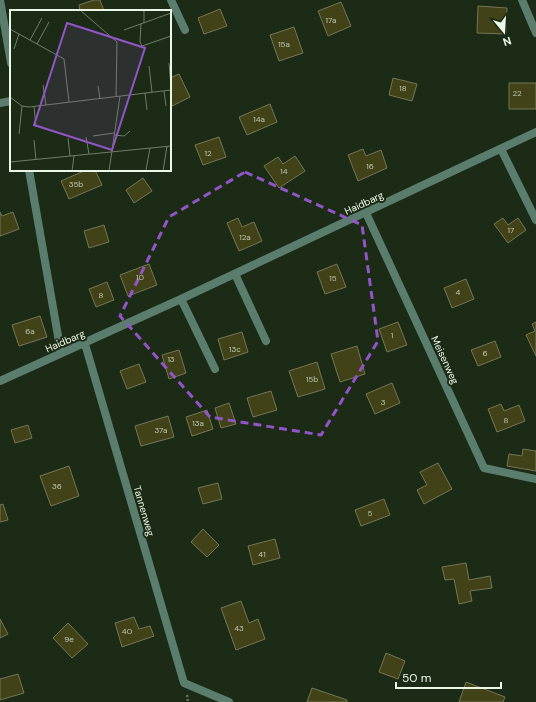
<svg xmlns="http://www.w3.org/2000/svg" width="536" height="702" viewBox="0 0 536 702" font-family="'DM Sans',sans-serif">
<rect width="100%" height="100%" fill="#1b2b15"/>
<!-- building -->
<path fill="#414217" stroke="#757657" d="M94 0H100L104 11H80L79 5Z
M341 2 351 26 328 36 318 11Z
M478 6 507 8 506 34 477 33Z
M220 9 227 26 204 34 198 18Z
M294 27 303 53 279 61 270 35Z
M179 74 190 97 170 107V78Z
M393 78 417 84 412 101 389 95Z
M509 83H536V109H509Z
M270 104 277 122 247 135 239 117Z
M219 137 226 157 203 165 195 145Z
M363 149 366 156 381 150 387 168 358 181 348 155Z
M295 156 305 171 279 188 264 166 278 157 283 164Z
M86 170H95L102 185 69 199 61 181Z
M143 178 152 191 134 203 126 190Z
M0 212 2 216 13 212 19 229 0 236Z
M238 218 242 227 254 222 262 241 239 251 227 223Z
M503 218 508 225 518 218 526 230 508 243 494 224Z
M104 225 109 242 89 248 84 231Z
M149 264 157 285 128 296 120 275Z
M337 264 346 287 325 294 317 272Z
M466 279 474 299 452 308 444 288Z
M107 282 114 300 96 307 89 289Z
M40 316 47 337 19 346 12 325Z
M398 322 407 345 387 352 379 329Z
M536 322V356L526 335 535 331 532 324Z
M242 332 248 352 224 360 218 339Z
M495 341 501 357 478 366 471 350Z
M357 346 365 374 340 382 331 354Z
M179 350 186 373 169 379 162 355Z
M317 362 325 389 298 397 289 371Z
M139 364 146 382 127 389 120 371Z
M392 383 400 403 375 414 366 394Z
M271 391 277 410 253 417 247 398Z
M229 403 236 424 221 428 215 408Z
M501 404 504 411 519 405 525 421 497 432 488 409Z
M207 410 213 429 192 436 186 417Z
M168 416 174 437 141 446 135 426Z
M28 425 32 438 15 443 11 430Z
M523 449 536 451V471L507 466 509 454 522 456Z
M438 463 452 489 424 504 417 490 427 485 420 472Z
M69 466 79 496 51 506 40 476Z
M218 483 222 499 203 504 198 488Z
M384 499 390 515 361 526 355 510Z
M3 504 8 520 0 522V505Z
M203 529 219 545 207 557 191 542Z
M275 539 280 558 253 565 248 546Z
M466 563 469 580 490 576 492 588 470 591 472 601 459 604 454 579 445 580 442 567Z
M241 601 249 623 258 619 265 639 236 650 221 608Z
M134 617 139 629 150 626 154 636 122 647 115 623Z
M0 619 8 634 0 638Z
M68 623 88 644 72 658 53 638Z
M386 653 405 661 398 679 379 672Z
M18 674 24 693 0 700V679Z
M466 682 505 697 503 702H459Z
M312 688 347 700V702H307Z"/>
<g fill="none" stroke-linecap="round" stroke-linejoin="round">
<!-- path -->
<path stroke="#677561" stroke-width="2.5" stroke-dasharray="2 2" stroke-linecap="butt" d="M187 695 188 702"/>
<!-- lane -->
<path stroke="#5a7d6e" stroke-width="8" d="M171 0 185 30"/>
<!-- street -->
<path stroke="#5a7d6e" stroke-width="8" d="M0 0 11 63
M522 0 536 33
M0 103 11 101
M501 149 536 220
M29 170 61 353
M366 213 484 468 536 479
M235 274 266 341
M181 299 215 369
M85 344 184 683 229 702
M0 381 181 299 536 132"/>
</g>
<!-- marked area -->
<path fill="none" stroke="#9255c7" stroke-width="3" stroke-dasharray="8 5" stroke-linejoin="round" d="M245 172 362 225 378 341 321 435 210 417 120 316 169 217Z"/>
<g text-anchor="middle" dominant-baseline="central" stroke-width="4" stroke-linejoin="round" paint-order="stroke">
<!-- number labels -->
<g font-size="8" fill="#c1cab4">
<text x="331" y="20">17a</text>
<text x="284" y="44">15a</text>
<text x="403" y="88">18</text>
<text x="517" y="93">22</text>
<text x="259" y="119">14a</text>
<text x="208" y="153">12</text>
<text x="370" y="166">16</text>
<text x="284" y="171">14</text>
<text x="76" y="184">35b</text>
<text x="511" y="230">17</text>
<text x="245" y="237">12a</text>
<text x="140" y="277">10</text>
<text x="333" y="278">15</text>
<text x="458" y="292">4</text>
<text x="101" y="295">8</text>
<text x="30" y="331">6a</text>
<text x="392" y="335">1</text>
<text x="235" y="349">13c</text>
<text x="485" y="353">6</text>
<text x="171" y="359">13</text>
<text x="312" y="379">15b</text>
<text x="383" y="402">3</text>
<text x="506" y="420">8</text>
<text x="198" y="423">13a</text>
<text x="161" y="430">37a</text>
<text x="57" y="486">36</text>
<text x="370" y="513">5</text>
<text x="262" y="554">41</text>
<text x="239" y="628">43</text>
<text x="127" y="631">40</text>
<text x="69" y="639">9e</text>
</g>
<!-- street labels -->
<g font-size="10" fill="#ecf7e8" stroke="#1b2b15">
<text transform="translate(364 203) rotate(-25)">Haidbarg</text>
<text transform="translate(65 341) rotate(-23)">Haidbarg</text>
<text transform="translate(445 360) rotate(65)">Meisenweg</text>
<text transform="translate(144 511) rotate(74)">Tannenweg</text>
</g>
</g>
<!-- overview -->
<g transform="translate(10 10)">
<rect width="161" height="161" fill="#1b2b15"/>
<path fill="none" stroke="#6f7d69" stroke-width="1" d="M70 0 107 32 106 86M130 0 134 1V13M131 14 130 32 132 36 161 26M0 19 54 49 59 92M114 20 161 3M20 30 32 8M27 34 39 12M4 39 9 24M159 53 161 77M139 56 142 82M33 75 36 95M88 76 90 88M154 81 156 96M135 83 137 100M0 87 12 96 19 97 161 80M24 96 26 117M9 124 12 96M104 125 114 126 120 121M83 126 104 123M76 127 79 144M58 128 60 146M24 130 26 150M0 152 161 136M136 160 140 138M62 161 64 146M99 161 110 86M153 161 157 136"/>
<path fill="#9255c7" fill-opacity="0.15" stroke="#9255c7" stroke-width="2" d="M57 13 135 38 102 140 24 115Z"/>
<rect width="161" height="161" fill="none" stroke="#ecf7e8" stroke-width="2"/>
</g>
<!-- north arrow -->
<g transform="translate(504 32) rotate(162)" stroke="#1b2b15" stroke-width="3" paint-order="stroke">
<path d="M0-3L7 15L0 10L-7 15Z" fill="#ecf7e8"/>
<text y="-6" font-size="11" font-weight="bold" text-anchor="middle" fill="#ecf7e8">N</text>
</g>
<!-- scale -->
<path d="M396 682v6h105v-6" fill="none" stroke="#ecf7e8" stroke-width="2"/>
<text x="402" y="682" font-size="12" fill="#ecf7e8" stroke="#1b2b15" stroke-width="3" paint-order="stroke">50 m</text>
</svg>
